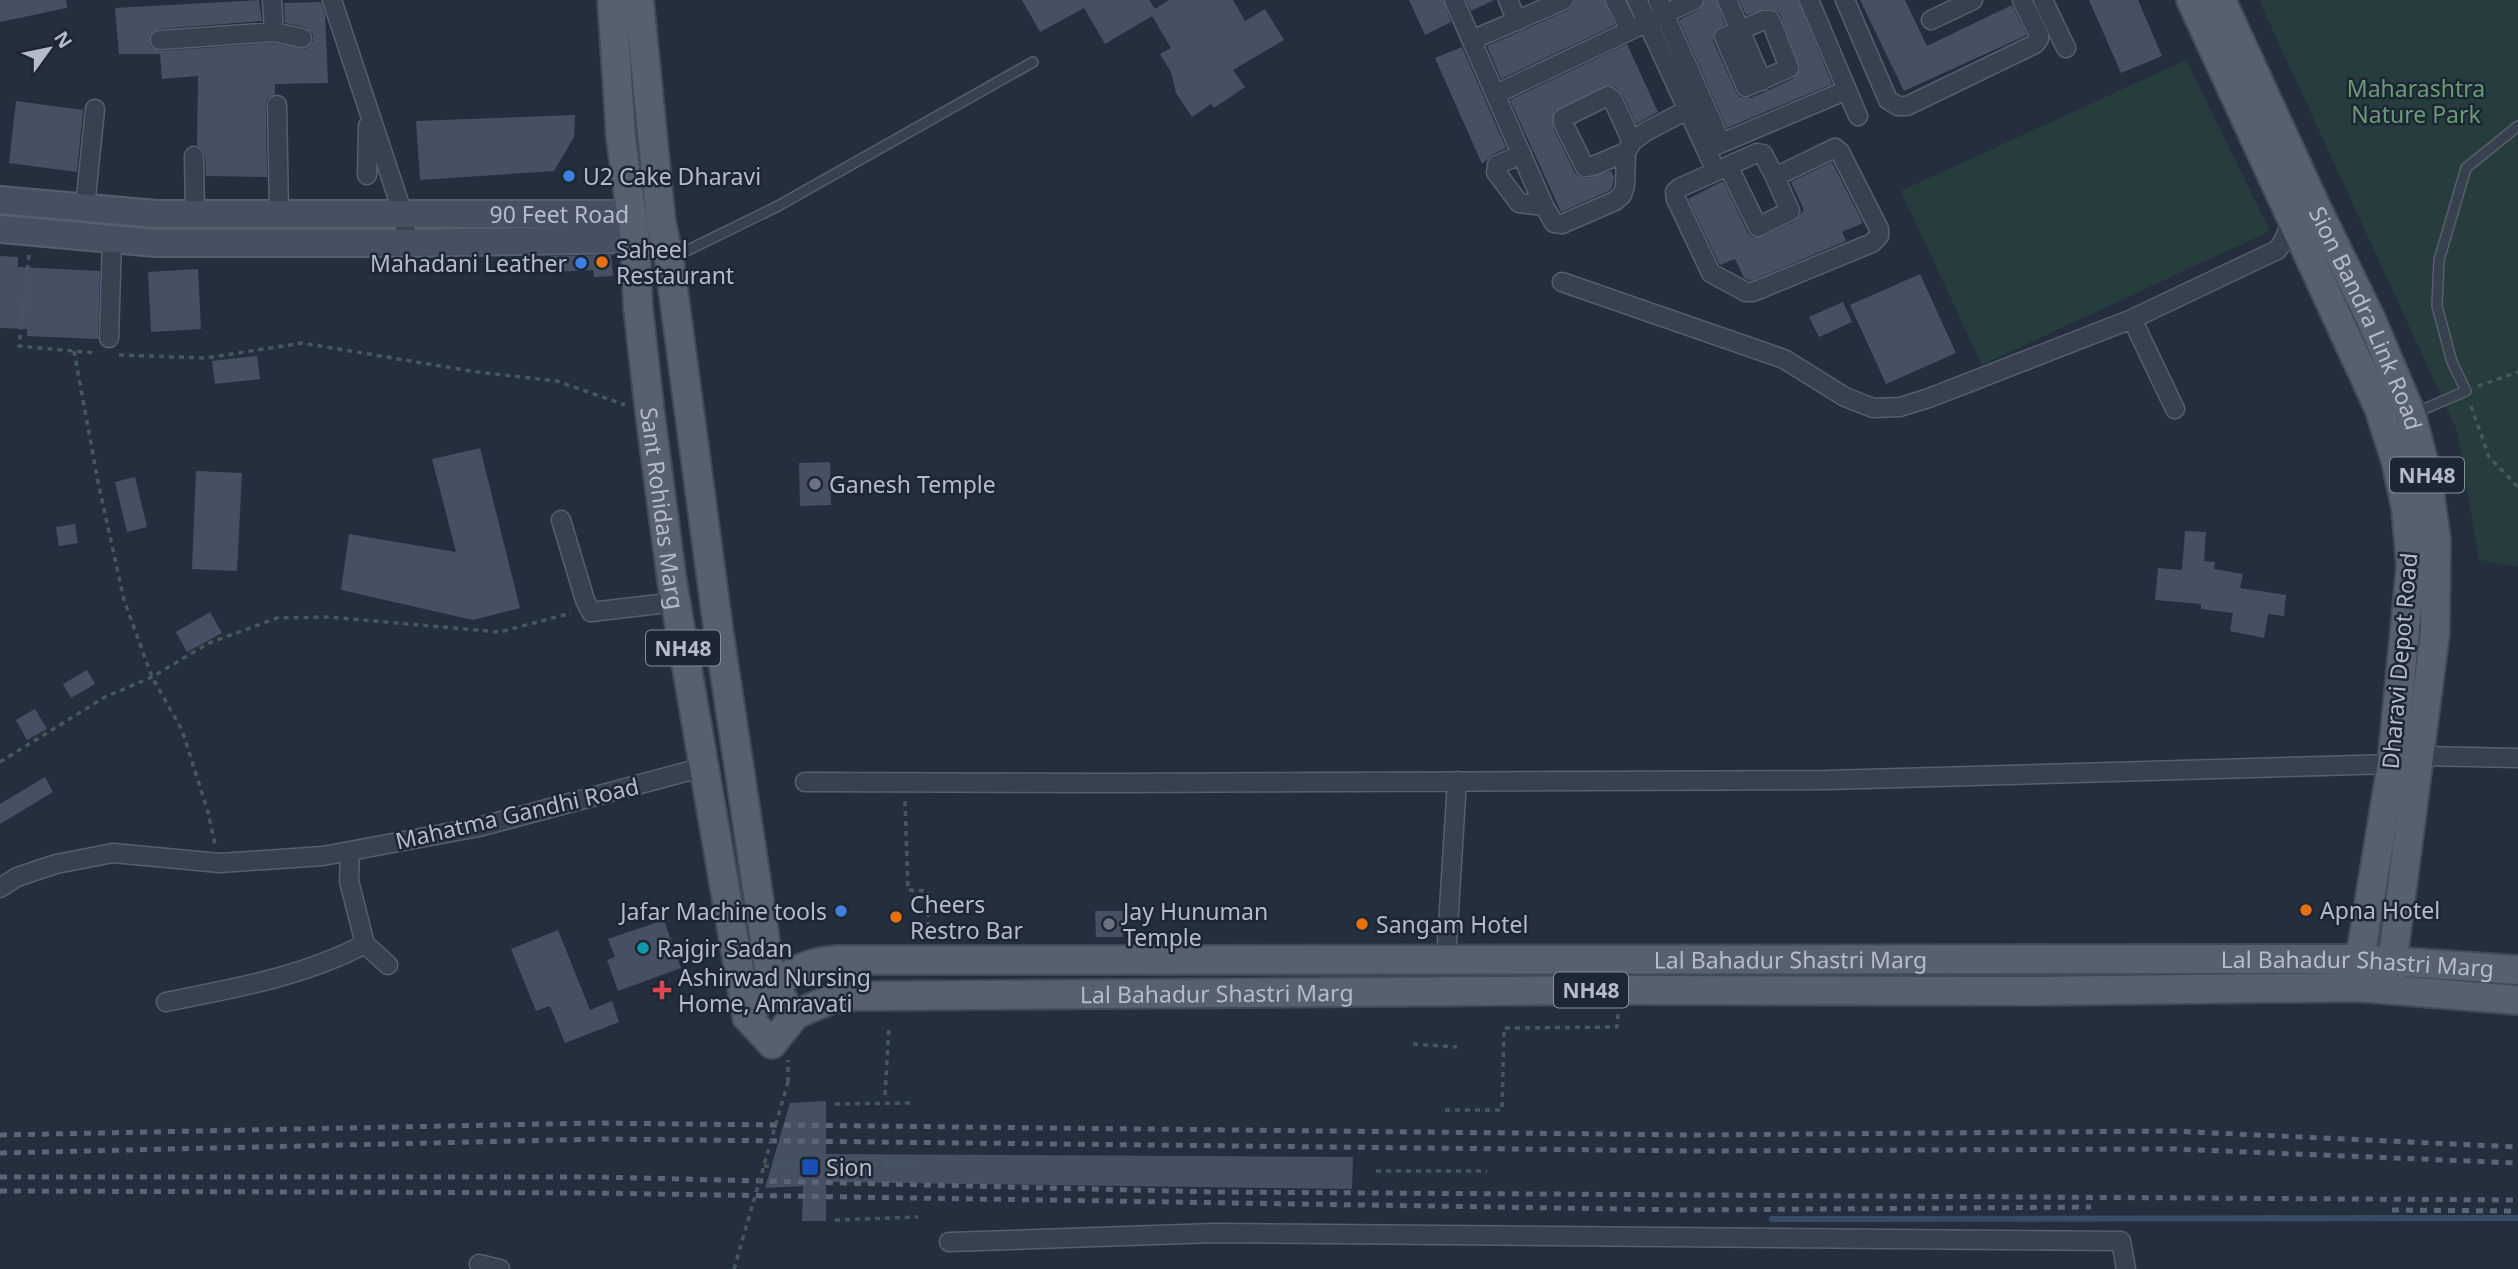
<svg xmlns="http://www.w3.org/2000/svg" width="2518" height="1269" viewBox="0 0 2518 1269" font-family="'Noto Sans',sans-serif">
<rect width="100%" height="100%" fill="#242f3e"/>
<!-- green -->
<path fill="#263c3f" d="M2259 0H2518V567L2479 560 2457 430Z
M2186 60 2270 231 1982 365 1901 191Z"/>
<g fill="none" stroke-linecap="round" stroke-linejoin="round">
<!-- stream -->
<path stroke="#394c67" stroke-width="6" d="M1772 1219 2518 1218"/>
</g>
<!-- building -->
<path fill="#455162" d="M0 0H66L67 8 0 22Z
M259 0 262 21 159 29 150 36 151 47 160 51 273 43 305 49 313 41V34L305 27 285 23 284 3 321 2 325 14 328 83 275 84V94L267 99 266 105 267 177 206 176 205 155 203 150 197 145 198 76 162 79 160 54H119L115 8Z
M1022 0H1149L1155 9 1169 0H1233L1245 21 1265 9 1284 40 1233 70 1245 87 1214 108 1211 104 1192 117 1176 93 1171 72 1160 54 1171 48 1152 16 1105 44 1084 8 1040 32Z
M1409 0H1443L1451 22 1425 35Z
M1466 0H1494L1471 11Z
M1575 0H1604L1615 25 1501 79 1487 46 1569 10 1573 6Z
M1705 0H1716L1725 24 1715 31 1713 41 1736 92 1740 97 1750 98 1767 91 1794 78 1800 69 1780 14 1775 10 1764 9 1746 15 1739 0H1798L1832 84 1727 128 1679 20 1699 10Z
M1860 0H1905L1927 46 2012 5 2027 35 1904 91Z
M2089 0H2138L2162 56 2121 73Z
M1627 44 1658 112 1636 124 1623 95 1615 87 1609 85 1554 111 1553 128 1575 173 1580 177 1586 178 1611 171 1614 177 1612 188 1609 191 1561 212 1510 100Z
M1462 47 1506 148 1492 155 1482 164 1435 58Z
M16 101 83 110 77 172 9 163Z
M575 115 574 137 554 171 420 180 416 121Z
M1832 162 1863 223 1842 232 1846 241 1751 281 1744 278 1735 259 1720 265 1688 199 1723 181 1748 233 1752 237H1762L1795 221 1804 210 1791 182Z
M611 255 613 276 594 277 593 270 551 272 550 256Z
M0 256 18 257V267L100 271 98 339 27 336V329L0 328Z
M198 269 201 329 151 332 148 272Z
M1920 274 1956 353 1886 384 1850 305Z
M1843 302 1852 322 1819 337 1809 317Z
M257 356 260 379 215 384 212 361Z
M480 448 520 608 473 620 341 590 349 534 456 552 432 459Z
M830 462 831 505 800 506 799 463Z
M196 471 242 473 237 571 192 569Z
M135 477 147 527 127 532 115 482Z
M75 524 78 543 59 546 56 527Z
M2185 531 2206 532 2204 561 2215 562 2214 569 2243 574 2240 588 2286 595 2284 616 2268 614 2264 638 2230 631 2233 613 2201 609V604L2155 600 2158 568 2182 570Z
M210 612 222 633 187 652 176 632Z
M87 670 95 684 71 698 63 684Z
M35 709 47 729 27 740 16 720Z
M45 777 53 792 0 824V804Z
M1095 911H1123V937H1096Z
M664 920 681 968 618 991 607 960 615 957 608 939Z
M558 930 590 1010 612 1001 619 1022 565 1043 550 1006 536 1011 511 949Z
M826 1101V1154L1353 1157 1352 1189 826 1182V1221H802L803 1186 765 1188 790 1103Z"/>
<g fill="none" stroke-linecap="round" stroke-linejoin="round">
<defs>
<path id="service" d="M674 257 778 206 1033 62
M2415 413 2466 391 2452 362 2437 306 2439 260 2466 168 2518 126"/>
<path id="minor" d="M272 0 274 32
M332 0 403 214 408 243
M1454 0 1544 206 1554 223 1562 224 1615 201 1622 195 1625 186 1626 152 1632 142 1645 132 1687 110
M1508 0 1517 21
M1615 0 1630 30
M1637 0 1716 171
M1658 0 1721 142
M1727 0 1762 81
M1809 0 1858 116
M1845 0 1888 100 1898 106H1907L2035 44 2039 39V35L2022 0
M2043 0 2066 48
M1764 20H1770L1772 24 1789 68 1746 87 1724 37Z
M1931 20 1973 0
M160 40 274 32 302 38
M1472 40 1564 0
M1496 94 1694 0
M277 105 279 214
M1712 147 1847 90
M1835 148 1840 152 1879 229V236L1872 243 1753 292H1746L1711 273 1676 199 1675 192 1679 188 1757 153 1763 154 1775 177Z
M1626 152 1593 166 1585 167 1563 123V118L1608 96 1613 100 1632 142
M1522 154 1497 165 1496 172 1519 203 1544 206
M194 156 195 214
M1728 166 1758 227 1790 211 1775 177
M367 175 368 126
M85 207 95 109
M1562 282 1784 359 1845 397 1873 408 1900 407 1929 398 2132 319 2277 250C2287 240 2286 228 2294 218
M2132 319 2175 409
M109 338 112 239
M561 520 585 600 591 612 676 602
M2421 756 2518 758
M805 782 1116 783 1827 780 2392 764
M350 851 349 881 365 944 388 965
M0 888 17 877 56 864 113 853 220 863 323 856 479 827 704 767
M1446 958 1457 781
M166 1002C234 988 303 977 365 944
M949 1242 1214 1233 2121 1241 2126 1269
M479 1264 500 1269"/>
<g id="secondary">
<path id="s1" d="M0 200 156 214H631L651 219"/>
<path d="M0 229 156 243H408L635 239 652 228"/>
</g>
<g id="primary">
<path id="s2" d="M612 0 621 139 635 239 638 307 650 414 672 581 747 1017 772 1044 796 1014 832 999 856 996 1619 990 2037 991 2356 987 2518 1000"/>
<path d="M639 0 661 222 669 259 718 627 772 987 783 999"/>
<path d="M2191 0 2379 408 2396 461 2406 508 2411 566 2392 764 2357 977"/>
<path id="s3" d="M2221 0 2317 209 2370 317 2411 414 2427 475 2436 539 2435 633 2390 980"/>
<path id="s4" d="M747 1017C773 985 794 962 838 960L2359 959 2518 970"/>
</g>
</defs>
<!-- service casing -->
<use href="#service" stroke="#565f6c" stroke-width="12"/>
<!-- minor casing -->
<use href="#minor" stroke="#565f6c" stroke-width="21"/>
<!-- secondary casing -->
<use href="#secondary" stroke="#565f6c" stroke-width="30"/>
<!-- primary casing -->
<use href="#primary" stroke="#414a57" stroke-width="32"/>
<!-- path -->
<path stroke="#44595c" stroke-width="3.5" stroke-dasharray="5 5" stroke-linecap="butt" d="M29 255 19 346 97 353
M74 351 98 482 124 600 152 677 182 730 208 812 215 844
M119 355 206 358 302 343 477 372 557 381 625 405
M2478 386 2518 372
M2471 406 2489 457 2518 487
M0 762 105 697 152 677 209 643 277 618 329 617 500 632 571 613
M905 801 908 890 928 891V935
M1413 1044 1457 1047
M788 1082V1060
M885 1095 889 1027
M835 1104 911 1103
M1445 1110H1502L1504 1028 1617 1027 1618 1013
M764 1166 919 1163
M1376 1171H1487
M835 1220 918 1217"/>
<!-- service -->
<use href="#service" stroke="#38414e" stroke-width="9"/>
<!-- minor -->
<use href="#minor" stroke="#38414e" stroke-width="18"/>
<!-- secondary -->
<use href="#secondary" stroke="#465061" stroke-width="26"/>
<!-- primary -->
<use href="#primary" stroke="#56606e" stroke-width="28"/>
<!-- rail -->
<path stroke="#5a6575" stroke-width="5" stroke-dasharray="7 7" stroke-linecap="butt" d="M0 1135 594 1123 1693 1135 2171 1131 2518 1147
M0 1153 602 1139 1696 1151 2174 1149 2518 1163
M0 1177H599L1215 1192 2518 1200
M0 1191 592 1193 1687 1210 2091 1207
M2392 1210 2518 1211"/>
<!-- path-bridge -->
<path stroke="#44595c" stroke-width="3.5" stroke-dasharray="5 5" stroke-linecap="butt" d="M734 1269 788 1082"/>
</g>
<!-- markers -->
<g fill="#3f7fe0" stroke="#1d2633" stroke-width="2.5">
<circle cx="569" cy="176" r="7"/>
<circle cx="581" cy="263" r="7"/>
<circle cx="841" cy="911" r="7"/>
</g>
<g fill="#e8710a" stroke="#1d2633" stroke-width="2.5">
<circle cx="602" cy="262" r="7"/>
<circle cx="2306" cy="910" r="7"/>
<circle cx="896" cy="917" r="7"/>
<circle cx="1362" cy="924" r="7"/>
</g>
<g fill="#6b7280" stroke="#1d2633" stroke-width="2.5">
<circle cx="815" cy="484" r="7"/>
<circle cx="1109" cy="924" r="7"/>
</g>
<circle fill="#0f9aa8" stroke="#1d2633" stroke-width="2.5" cx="643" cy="948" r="7"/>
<path fill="#e0444e" stroke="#1d2633" stroke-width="2.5" d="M658.5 979.5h7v7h7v7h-7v7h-7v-7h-7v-7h7z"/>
<rect fill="#1a4fb4" stroke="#1d2633" stroke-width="2.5" x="801" y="1158" width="18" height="18" rx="3.5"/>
<g text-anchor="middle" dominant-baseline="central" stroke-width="5" stroke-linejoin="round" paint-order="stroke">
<!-- shield labels -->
<g fill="#1d2633" stroke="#878f9c" stroke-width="2">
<rect x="2390" y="457.5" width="74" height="35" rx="5"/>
<rect x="646" y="630.5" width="74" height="35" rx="5"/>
<rect x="1554" y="972.5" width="74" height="35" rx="5"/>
</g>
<g font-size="21" font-weight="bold" fill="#b4bcc9">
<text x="2427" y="475">NH48</text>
<text x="683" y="648">NH48</text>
<text x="1591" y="990">NH48</text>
</g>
<!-- park labels -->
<g font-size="23" fill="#6b9a76" stroke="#1d2633">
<text x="2416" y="88">Maharashtra<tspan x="2416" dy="26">Nature Park</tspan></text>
</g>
<!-- poi labels -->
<g font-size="23" fill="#b4bcc9" stroke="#1d2633" text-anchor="start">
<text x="583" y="176">U2 Cake Dharavi</text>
<text x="616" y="249">Saheel<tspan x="616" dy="26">Restaurant</tspan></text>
<text x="567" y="263" text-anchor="end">Mahadani Leather</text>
<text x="829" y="484">Ganesh Temple</text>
<text x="910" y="904">Cheers<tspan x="910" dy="26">Restro Bar</tspan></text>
<text x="2320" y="910">Apna Hotel</text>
<text x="827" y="911" text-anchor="end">Jafar Machine tools</text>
<text x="1123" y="911">Jay Hunuman<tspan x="1123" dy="26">Temple</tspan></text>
<text x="1376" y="924">Sangam Hotel</text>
<text x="657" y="948">Rajgir Sadan</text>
<text x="678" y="977">Ashirwad Nursing<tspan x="678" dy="26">Home, Amravati</tspan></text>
<text x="826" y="1167">Sion</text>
</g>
<!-- street labels -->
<g font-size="23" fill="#b4bcc9" stroke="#1d2633">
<text stroke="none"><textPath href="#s1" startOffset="560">90 Feet Road</textPath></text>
<text stroke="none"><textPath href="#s3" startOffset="350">Sion Bandra Link Road</textPath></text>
<text stroke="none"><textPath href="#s2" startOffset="511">Sant Rohidas Marg</textPath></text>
<text transform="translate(2399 661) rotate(-85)">Dharavi Depot Road</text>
<text transform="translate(517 813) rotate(-13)">Mahatma Gandhi Road</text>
<text stroke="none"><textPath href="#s4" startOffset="1064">Lal Bahadur Shastri Marg</textPath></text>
<text stroke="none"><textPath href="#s4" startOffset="1631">Lal Bahadur Shastri Marg</textPath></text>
<text stroke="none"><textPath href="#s2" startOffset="1526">Lal Bahadur Shastri Marg</textPath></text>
</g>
</g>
<!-- north arrow -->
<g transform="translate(49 49) rotate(57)" stroke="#1d2633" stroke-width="5" paint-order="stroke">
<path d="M0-5L12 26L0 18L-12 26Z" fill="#b4bcc9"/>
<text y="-10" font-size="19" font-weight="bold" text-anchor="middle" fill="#b4bcc9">N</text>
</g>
</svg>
